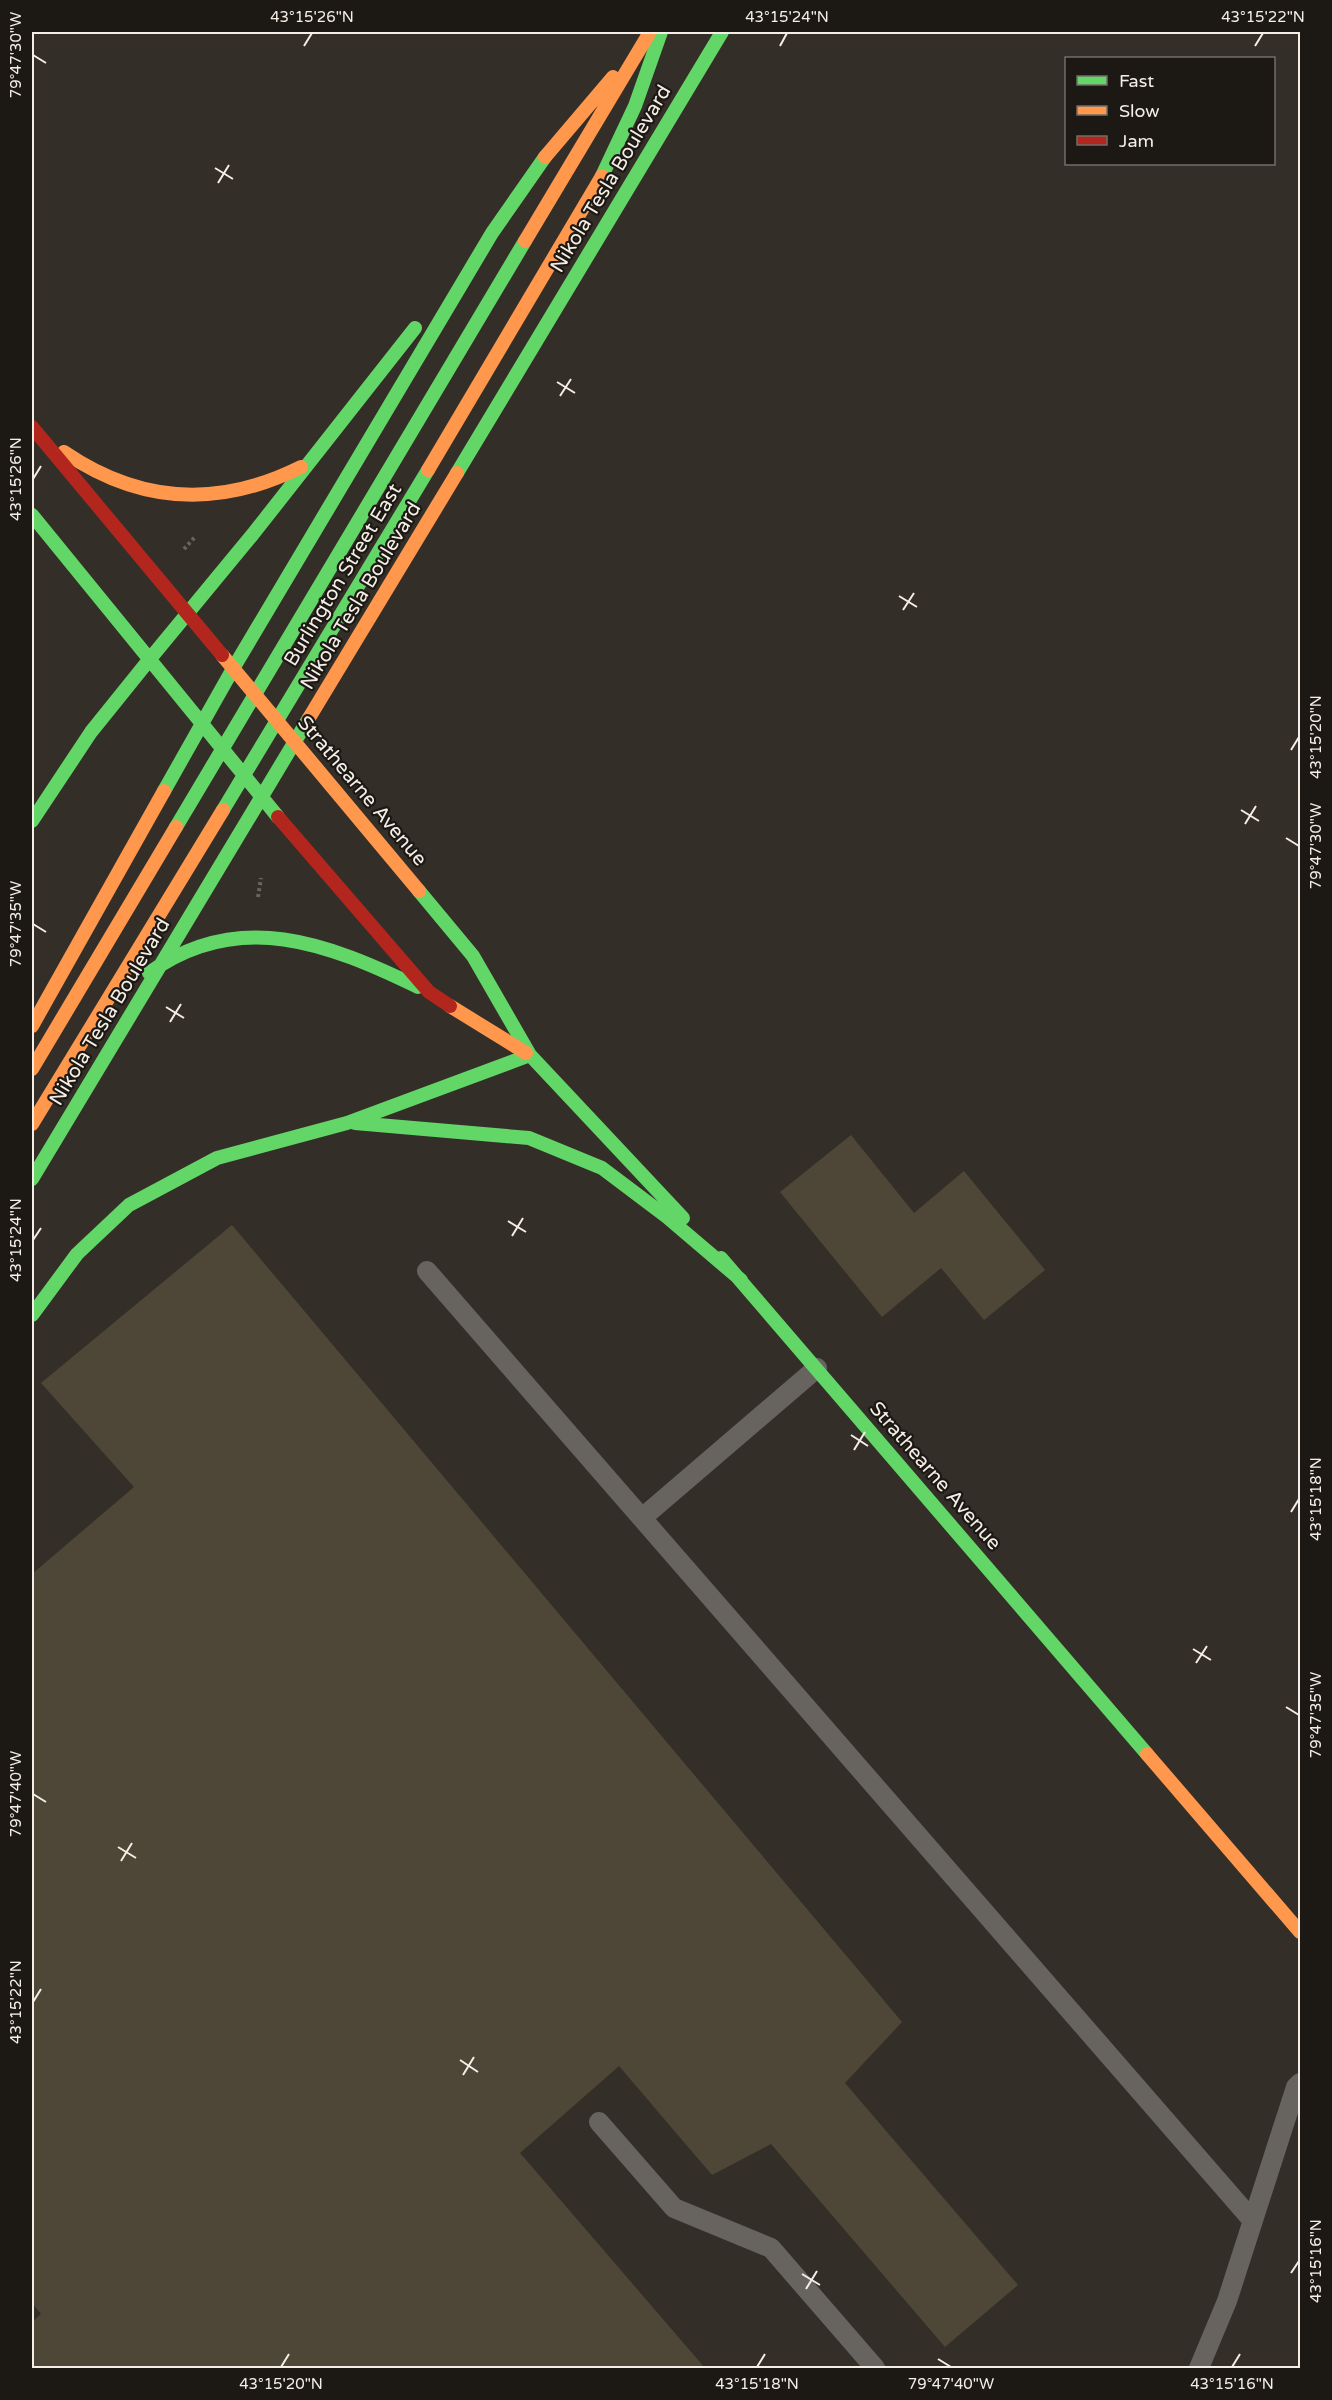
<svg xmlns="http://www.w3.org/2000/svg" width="1332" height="2400" viewBox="0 0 1332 2400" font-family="'Varela Round',sans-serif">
<rect width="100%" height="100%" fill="#342e28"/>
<!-- building -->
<path fill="#4e4738" d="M851 1135 914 1213 964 1171 1045 1270 984 1320 941 1268 882 1317 780 1192Z
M232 1225 902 2022 845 2083 1018 2285 945 2347 771 2144 712 2175 619 2066 520 2153 705 2368H32V2322L41 2314 32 2303V1574L134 1487 41 1383Z"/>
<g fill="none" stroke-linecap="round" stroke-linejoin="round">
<!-- path -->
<path stroke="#68645e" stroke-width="4" stroke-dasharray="3 3" stroke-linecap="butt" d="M184 549 196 536
M258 897 261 878"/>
<!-- lane -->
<path stroke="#67635e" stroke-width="20" d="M427 1271 1253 2221
M642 1518 817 1368
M599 2122 674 2208 771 2248 875 2368
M1199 2368 1227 2301 1296 2087 1300 2083"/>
<!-- fast -->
<path stroke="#63d668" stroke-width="14" d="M602 176 635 106 661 32
M457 473 722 32
M32 515 278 817
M149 660 253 534 415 328
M164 791 234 667 492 233 545 157
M223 810 428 470
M32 821 91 732 149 660
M176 827 525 241
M419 891 473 956 530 1055 683 1218
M149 973C239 908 329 944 418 987
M355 1123 529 1138 602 1168 667 1217 741 1280
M32 1179 309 718
M721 1258 1147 1754
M32 1315 77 1254 129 1205 217 1158 347 1123 530 1055"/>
<!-- slow -->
<path stroke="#ff974d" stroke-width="14" d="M545 157 613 77
M525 241 650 32
M64 452C140 504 219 508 301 467
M428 470 602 176
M222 655 419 891
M309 718 457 473
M450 1006 526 1053
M32 1026 164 791
M32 1069 176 827
M32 1124 223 810
M1147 1754 1300 1932"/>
<!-- jam -->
<path stroke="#b3261e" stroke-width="14" d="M32 427 222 655
M278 817 429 992 450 1006"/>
</g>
<!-- ticks -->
<path fill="none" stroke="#f4eee6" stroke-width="2" d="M304 46 312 33M780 46 787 33M1255 46 1263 33M33 55 46 63M215 168 233 179M218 183 229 165M557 382 575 393M560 396 571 379M33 479 41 466M899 596 917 607M903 610 914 593M1291 750 1299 737M1241 810 1259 821M1245 824 1256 806M1286 838 1299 846M33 924 46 932M166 1007 184 1018M170 1022 181 1004M508 1221 526 1232M512 1236 523 1218M33 1240 41 1228M851 1435 868 1446M854 1450 865 1432M1291 1512 1299 1499M1193 1649 1211 1660M1196 1663 1207 1646M1286 1707 1299 1715M33 1794 46 1802M118 1847 136 1858M121 1861 132 1843M33 2002 41 1989M460 2060 478 2072M463 2075 474 2057M1291 2273 1299 2261M802 2274 820 2285M806 2289 817 2271M938 2359 951 2367M281 2367 289 2354M757 2367 765 2354M1232 2367 1240 2354"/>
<g text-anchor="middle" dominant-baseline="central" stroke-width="4.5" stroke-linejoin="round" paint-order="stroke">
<!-- street labels -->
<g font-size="20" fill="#f4eee6" stroke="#1c1813">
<text transform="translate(611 179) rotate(-59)">Nikola Tesla Boulevard</text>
<text transform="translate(343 575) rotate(-59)">Burlington Street East</text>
<text transform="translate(361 596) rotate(-59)">Nikola Tesla Boulevard</text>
<text transform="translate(362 791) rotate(50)">Strathearne Avenue</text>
<text transform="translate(110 1012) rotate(-59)">Nikola Tesla Boulevard</text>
<text transform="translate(935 1476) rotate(49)">Strathearne Avenue</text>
</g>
</g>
<!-- border -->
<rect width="1332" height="2400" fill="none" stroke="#1c1813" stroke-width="66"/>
<!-- legend -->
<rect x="1065" y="57" width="210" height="108" fill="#1c1813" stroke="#726e67" stroke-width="1.5"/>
<rect x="1077" y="76" width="30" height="9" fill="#63d668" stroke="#726e67" stroke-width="1.5"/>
<text x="1119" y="87" font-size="18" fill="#f4eee6">Fast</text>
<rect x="1077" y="106" width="30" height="9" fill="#ff974d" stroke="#726e67" stroke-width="1.5"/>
<text x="1119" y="117" font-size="18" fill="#f4eee6">Slow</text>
<rect x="1077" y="136" width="30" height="9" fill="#b3261e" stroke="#726e67" stroke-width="1.5"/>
<text x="1119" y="147" font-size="18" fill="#f4eee6">Jam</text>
<rect x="33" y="33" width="1266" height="2334" fill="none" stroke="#f4eee6" stroke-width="2"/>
<g font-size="15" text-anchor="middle" fill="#f4eee6">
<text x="312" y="22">43°15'26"N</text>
<text x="787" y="22">43°15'24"N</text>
<text x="1263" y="22">43°15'22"N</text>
<text transform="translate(16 55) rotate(-90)" y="5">79°47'30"W</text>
<text transform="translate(16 479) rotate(-90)" y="5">43°15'26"N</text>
<text transform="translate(1316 737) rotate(-90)" y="5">43°15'20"N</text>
<text transform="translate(1316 846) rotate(-90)" y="5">79°47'30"W</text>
<text transform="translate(16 924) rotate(-90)" y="5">79°47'35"W</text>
<text transform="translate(16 1240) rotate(-90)" y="5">43°15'24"N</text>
<text transform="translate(1316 1499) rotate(-90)" y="5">43°15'18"N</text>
<text transform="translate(1316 1715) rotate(-90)" y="5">79°47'35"W</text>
<text transform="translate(16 1794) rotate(-90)" y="5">79°47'40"W</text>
<text transform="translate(16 2002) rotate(-90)" y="5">43°15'22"N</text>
<text transform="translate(1316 2261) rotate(-90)" y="5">43°15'16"N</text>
<text x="281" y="2389">43°15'20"N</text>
<text x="757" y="2389">43°15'18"N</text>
<text x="951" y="2389">79°47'40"W</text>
<text x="1232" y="2389">43°15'16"N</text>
</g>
</svg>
